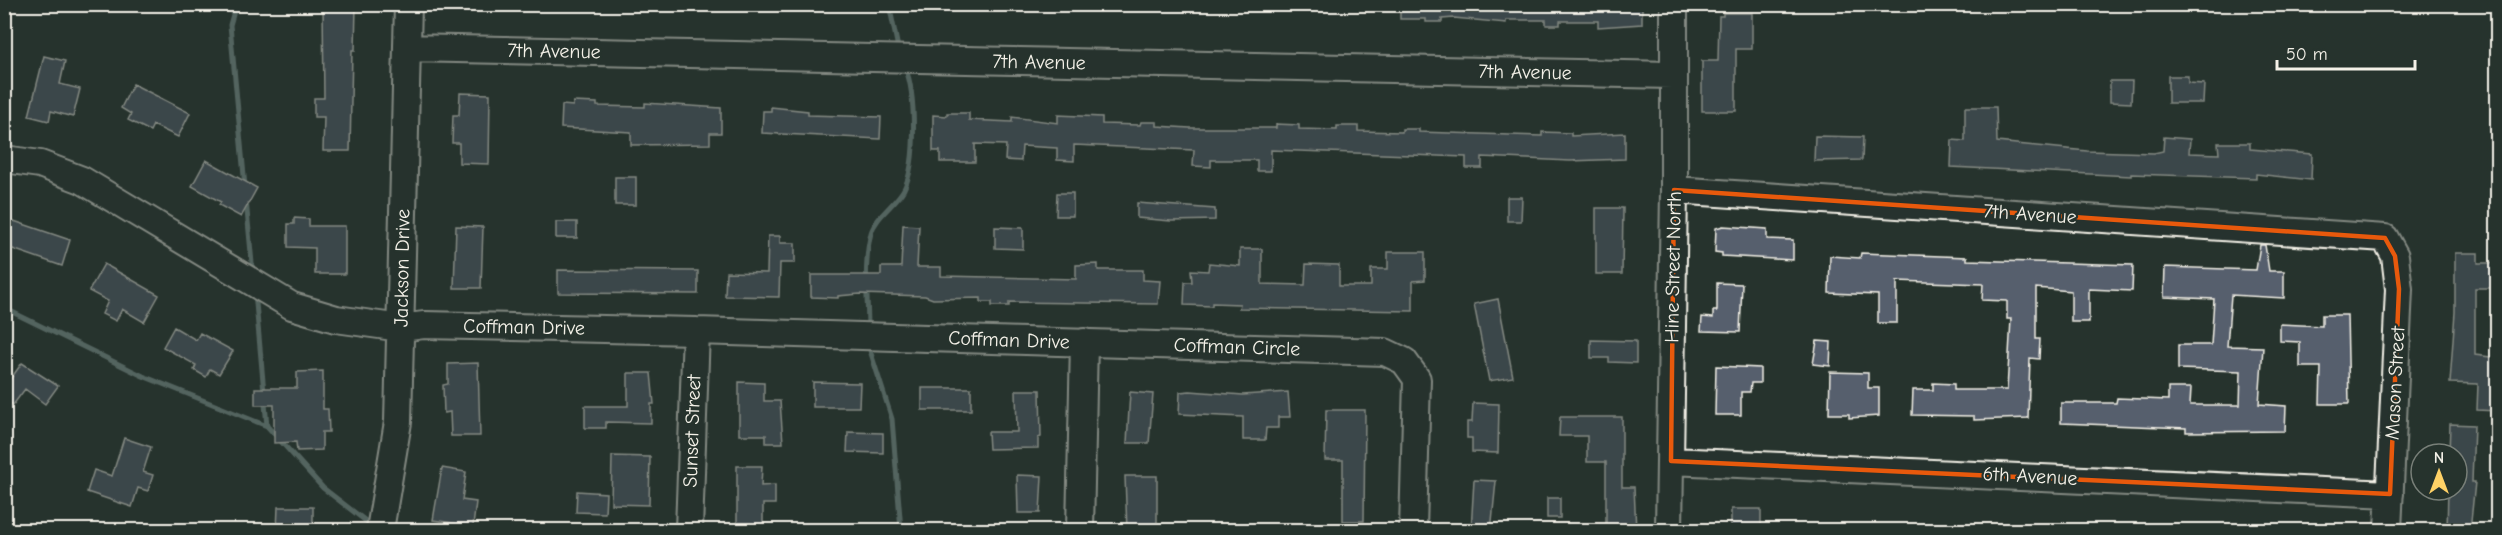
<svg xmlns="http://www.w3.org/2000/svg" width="2502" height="535" viewBox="0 0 2502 535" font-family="'Comic Neue',sans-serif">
<rect width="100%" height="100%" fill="#26332d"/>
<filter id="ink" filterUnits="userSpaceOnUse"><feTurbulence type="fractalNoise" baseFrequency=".0167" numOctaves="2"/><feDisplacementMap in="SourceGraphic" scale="12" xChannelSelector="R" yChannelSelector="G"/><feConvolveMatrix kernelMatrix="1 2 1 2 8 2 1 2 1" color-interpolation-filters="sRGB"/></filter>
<g filter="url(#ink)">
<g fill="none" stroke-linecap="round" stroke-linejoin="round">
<!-- stream -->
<path stroke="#8ba09c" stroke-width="5" d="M236 4 230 25 245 187
M889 4 899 53
M246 200 253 274
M255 292 267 426
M4 308 143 376 267 426 323 488 367 522
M868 329C868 298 863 264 871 233 876 216 896 204 904 189 917 163 916 93 905 67
M868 344 892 419 901 530"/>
</g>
<!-- building -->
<path fill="#565f6d" stroke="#f4f1e8" stroke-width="1.5" d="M323 4 356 6 355 50H352L350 151H323L324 117H314V98H324Z
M1400 4H1642V24L1598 27V21H1560V25H1546V20H1506V23L1454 18 1442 19V22H1426V19H1400Z
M1723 13H1752V49H1736V111H1702V61H1718L1719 16H1723Z
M44 56 65 61 60 84 80 89 73 117 51 111 49 121 29 116Z
M2168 76H2188V83L2204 84 2203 103H2168Z
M2110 81H2132L2131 103 2110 102Z
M133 84 190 113 178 137 153 125 150 131 128 120 131 114 121 108Z
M460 93 490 94 489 164 459 163V143H452L453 115H459Z
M573 102 597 103V106L645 107V103L721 108V133H710V144L631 145V132L561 128 562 105 573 106Z
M771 107 808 111V115L881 117 880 139 762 133 763 111H771Z
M1965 107H1996L1997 142 2087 151 2154 153 2163 151 2164 137 2190 139 2189 153 2219 154 2218 143H2250V149L2312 154 2311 180 2256 174V178L2131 174V176L1951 167 1952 140 1965 141Z
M947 113H969V120L1012 122V117L1058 123V115L1102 117V124L1140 125 1141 122H1157V126L1190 128H1276V124L1299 125V129L1337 130V126H1358V131L1402 132V129H1419V132L1542 136V132L1571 133V136L1625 133V159L1570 161 1482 157V168H1466V157L1271 150V171H1257V160H1211V167L1193 166 1194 150 1074 145V161L1057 160V148L1022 146 1021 161 1005 160 1006 145 975 144V162H940V151H933V115L947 116Z
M1815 136 1863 137 1862 160 1814 161Z
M206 160 257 188 241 217 219 205 221 202 192 186Z
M615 177H636V205H615Z
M1057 193H1073V216H1056Z
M1507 197H1522L1521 221H1507Z
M1137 203 1215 209V220L1171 221 1137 218Z
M1596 208H1623L1622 274H1596Z
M294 218 309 219V226H345V274H315V248L288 247V224H294Z
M11 220 70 240 62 266 4 246Z
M556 222H577V238H556Z
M903 225 919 226 917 267H941V276L1076 279V265L1098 264V270H1143V280L1160 281 1158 304 1009 302V306H992V302H981V298L933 299 925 296 860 294 838 296V298L811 297V275H881V267H901Z
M456 226 483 227 481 288H454Z
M1723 226 1767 229V239L1793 240V260L1722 256V253L1715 252 1716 228Z
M995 227 1023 228V249L995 248Z
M768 236H780V243H795V263H780L779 297 725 296 726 272 767 273Z
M2260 245H2265L2269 271H2284V298L2231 295 2227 346 2263 347 2259 404 2286 406 2285 431 2186 432V428L2061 423V403H2116L2117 398 2168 400V388H2191L2190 405H2240L2241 371 2178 369V345H2211L2214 299 2164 297 2165 267 2256 270Z
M1240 249H1262V284L1305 285 1306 264 1339 265V286H1371V269H1388V252H1425V280L1413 281V311L1239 308 1240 304 1212 303V306L1184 305 1185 282H1192L1191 270 1208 271 1209 263 1240 266Z
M1861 253 1967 257V260L2133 265 2132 291 2089 289V322H2071V291L2036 288V339H2040L2039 359 2030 358 2028 418 1974 420V416L1912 415 1913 390H1933V383L1954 384V390H2007L2011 319H2007V301L1982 300 1983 284 1897 281V323H1878V295L1829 293 1830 256 1860 258Z
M2455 253H2478V263H2494V288H2475V355L2498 358V411L2477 410 2478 384 2450 383 2455 312Z
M104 264 159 295 144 322 122 309 116 321 102 314 108 301 89 291Z
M558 270 698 271V294L558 293Z
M1717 283 1742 284 1740 332 1701 331 1702 317 1713 318V311H1717Z
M1498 299 1513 377 1489 381 1474 304Z
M2322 315H2347L2349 404H2320L2321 367H2300V342L2280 341V324L2322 326Z
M174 327 196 340 200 333 233 351 219 374 210 369 206 377 194 370 196 365 163 347Z
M1591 340 1636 341V363L1609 362V358H1591Z
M1817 341 1831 342 1830 366 1813 364Z
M22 363 58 386 45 404 25 389 13 405 4 398V388Z
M478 363 480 436H451L450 412 444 413 443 385 448 384V364Z
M1716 366 1760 368V383H1751L1750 392H1741V415H1715Z
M323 371V409H328L329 432H322V450L297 451 296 442 274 443V405H255V388H297V372Z
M1830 372 1868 373V388H1879V416L1849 418V414H1829Z
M628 373H651L654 404H651V423L606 422V428H585V406H628Z
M739 382 764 383V401H780L783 443H766V435H739Z
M813 382 860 383 859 407H813Z
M922 388H971V410H922Z
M1016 390H1040L1041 437 1038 438V448L989 449 988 432H1017Z
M1190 391 1243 395 1288 392 1290 417H1278V428H1266L1265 440H1243V417L1179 414 1180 392Z
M1130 392 1153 394 1149 443H1127Z
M1473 403 1499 404 1498 453 1472 452V438H1467V422H1472Z
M1326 410H1365L1364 521H1343V460H1325Z
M1560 417H1622V487H1634L1636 531H1606V462H1587V436H1559Z
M2450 424 2474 425 2472 482H2475L2470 531H2447L2448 490H2457V454H2449Z
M848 432 883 433V453L847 452Z
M124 438 151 447 143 472 153 475 148 491 138 488 132 507 87 492 94 470 112 476Z
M612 456 650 457 649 505 611 504Z
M737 466H762L761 486 775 485V504H763V531H737Z
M442 468 466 472 462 500 476 502 473 526 433 520Z
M1017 475 1042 476 1040 513H1018Z
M1125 476H1157V525H1151V531H1127Z
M1474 480 1496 481 1491 531H1471Z
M577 491 606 493 605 513 576 512Z
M1547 498H1560V518H1547Z
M278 507H313V525H307L306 531H277Z
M1731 509H1761V531H1731Z"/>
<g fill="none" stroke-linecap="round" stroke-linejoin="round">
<defs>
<path id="minor" d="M407 48 1672 75
M4 159 40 164 82 180 292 306 336 319 401 328 424 325 696 331 1385 352 1404 361 1417 379 1413 530
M1674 190 2385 238 2395 256 2399 289 2388 530
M1671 461 2390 494
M380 530 398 422 408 4
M689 530 696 331
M1080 530 1084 342
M1669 530 1674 190V4"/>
</defs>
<!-- minor casing -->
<use href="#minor" stroke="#f4f1e8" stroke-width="30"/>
<!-- minor -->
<use href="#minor" stroke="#26332d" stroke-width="26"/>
</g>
</g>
<!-- marked area -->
<path d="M0 0H2502V535H0ZM1674 190 2385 238 2395 256 2399 289 2390 494 1671 461Z" fill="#26332d" fill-opacity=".55" fill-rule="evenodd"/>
<path fill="none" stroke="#e8590c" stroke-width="4.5" stroke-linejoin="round" d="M1674 190 2385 238 2395 256 2399 289 2390 494 1671 461Z"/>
<g text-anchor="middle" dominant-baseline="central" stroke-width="4.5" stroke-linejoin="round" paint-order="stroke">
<!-- street labels -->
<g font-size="20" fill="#f4f1e8" stroke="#26332d">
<text transform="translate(554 51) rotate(1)">7th Avenue</text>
<text transform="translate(1039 62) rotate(1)">7th Avenue</text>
<text transform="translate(1525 72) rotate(1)">7th Avenue</text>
<text transform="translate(2030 214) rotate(4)">7th Avenue</text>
<text transform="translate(1673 267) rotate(-89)">Hine Street North</text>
<text transform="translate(402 268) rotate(-89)">Jackson Drive</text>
<text transform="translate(524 327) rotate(1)">Coffman Drive</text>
<text transform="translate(1009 340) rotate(2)">Coffman Drive</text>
<text transform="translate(1237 347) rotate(2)">Coffman Circle</text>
<text transform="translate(2395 383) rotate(-87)">Mason Street</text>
<text transform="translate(692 431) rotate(-88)">Sunset Street</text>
<text transform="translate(2030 476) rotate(3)">6th Avenue</text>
</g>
</g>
<!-- margin -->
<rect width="2502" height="535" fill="none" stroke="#26332d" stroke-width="24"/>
<rect x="12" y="12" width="2478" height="511" fill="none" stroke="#f4f1e8" stroke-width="2" filter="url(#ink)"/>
<!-- north arrow -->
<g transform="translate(2439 472)"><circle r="28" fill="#26332d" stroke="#787f78" stroke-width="1.5"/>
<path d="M0-4.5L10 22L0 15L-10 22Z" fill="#ffd166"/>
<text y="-9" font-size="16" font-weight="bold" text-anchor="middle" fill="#f4f1e8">N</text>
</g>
<!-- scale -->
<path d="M2277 60v9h138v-9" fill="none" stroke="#f4f1e8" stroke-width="3"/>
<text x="2286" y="60" font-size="18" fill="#f4f1e8" stroke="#26332d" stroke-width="4.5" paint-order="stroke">50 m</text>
</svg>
